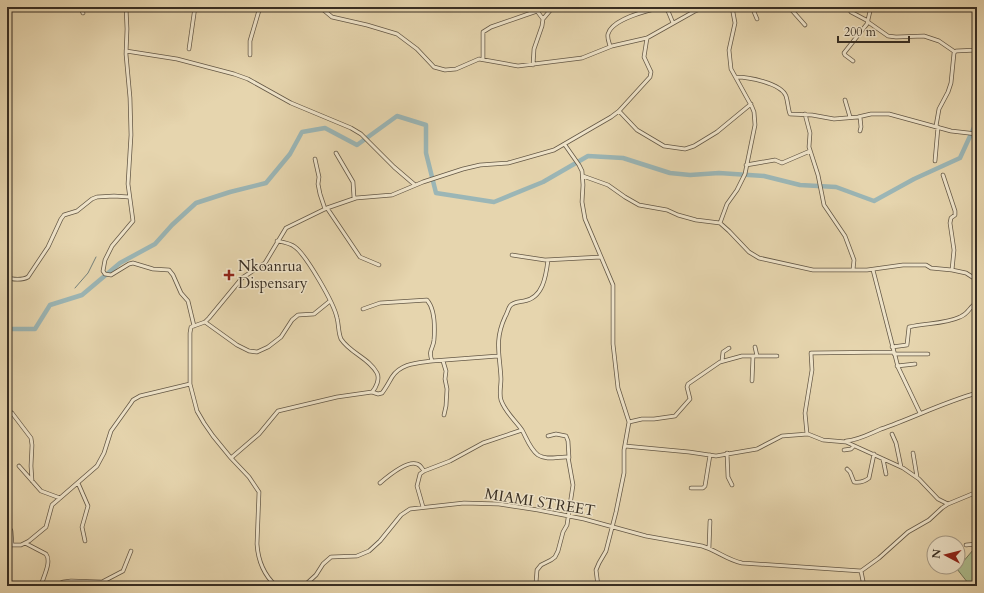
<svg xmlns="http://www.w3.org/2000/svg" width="984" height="593" viewBox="0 0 984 593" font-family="Cardo,serif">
<rect width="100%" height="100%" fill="#e6d5ae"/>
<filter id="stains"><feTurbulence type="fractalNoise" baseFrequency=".005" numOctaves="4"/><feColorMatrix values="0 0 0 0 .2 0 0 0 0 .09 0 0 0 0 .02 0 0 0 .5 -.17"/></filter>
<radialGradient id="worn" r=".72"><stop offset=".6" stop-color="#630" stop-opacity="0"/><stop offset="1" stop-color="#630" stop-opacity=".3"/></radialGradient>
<!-- green -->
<path fill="#aebe8f" stroke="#737659" d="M973 550H977V586H966L968 583 957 569Z"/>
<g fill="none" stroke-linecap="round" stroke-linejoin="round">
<!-- stream -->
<path stroke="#73807b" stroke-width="1" d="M75 288 88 273 96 257"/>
<!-- river -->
<path stroke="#9bb6b6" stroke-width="4.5" d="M7 329H35L50 305 82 295 120 263 155 244 172 225 196 203 230 192 266 183 290 154 302 132 325 128 357 145 397 116 426 125V153L436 193 494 202 543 182 588 156 623 158 670 173 690 175 719 173 764 176 800 185 836 187 874 201 914 179 960 158 977 121"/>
<defs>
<path id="minor" d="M80 7 83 13
M126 7 127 29 126 54 130 98 131 135 128 184 133 221 112 246 105 260 103 271 105 274 111 275 129 264 133 263 153 269 169 270 173 275 181 293 188 301 194 326
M320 7 332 17 367 25 397 34 417 49 434 67 445 70 456 69 479 59 518 66 582 58 612 46 647 38 695 11 706 7
M526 7 537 11 543 19 542 26 534 49 533 65
M752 7 757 19
M789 7 805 25
M848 7 851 12 868 21
M543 19 553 7
M868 22 888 36 896 37 924 36 939 41 955 52
M610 46C609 42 607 38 608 34 612 19 649 10 663 7L668 11 673 23
M189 49 195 7
M126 51 177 59 234 74 248 79 291 103 351 128 361 134 394 167 415 185
M250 55V41L260 7
M483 59V32L491 27 537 11
M853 61 845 55 844 53 867 24 871 7
M736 77C748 77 781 83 786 96 788 102 788 109 790 114L812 115 834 119 858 117 871 114H889L951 131 977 134
M845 100 850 117
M619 111 637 130 664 146 685 149 694 146 717 132 751 104
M805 114 810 133 809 147 818 175 824 205 845 236 854 260 853 270
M936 126 939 109 948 92 951 83 954 53 956 51 977 50
M860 131 861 127 860 117
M565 145 579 165 582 171 583 185 582 202 585 219 613 285V344L618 388 629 422 624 450V473L616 512 606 551 599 563 596 570 598 586
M336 153 353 182 354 198
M315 159 319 177 318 184 320 194 325 209
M935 161 938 127
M746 165 775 160 782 163 810 151
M943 175 955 211V215L951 218 950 223 954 250 952 270
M583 176 608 185 625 197 639 205 667 210 678 215 696 220 720 223 729 231 749 252 759 258 813 270H867L903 265H926L931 268 952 270 966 273 977 280
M327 208 360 257 379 265
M720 223 727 204 737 190 745 174 755 125 754 112 752 107 731 69 729 50 735 23 732 7
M512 255 545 260 601 257
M873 270 898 367 920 413
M7 277C12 280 23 280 28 277L48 247 61 219 64 215 77 211 92 199 97 197 114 196 129 197
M363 309 380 303 427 300C435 309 435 327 434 340 433 350 428 349 432 361L498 356
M205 322 237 345 249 351 257 352 268 347 281 337 292 320 298 315 314 314 330 301
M755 347 757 356
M892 347 907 345 909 327C926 323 945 324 960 317 970 313 969 306 977 303
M894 354H928
M443 361 446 371 445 379 447 389 446 406 444 415
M722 361 723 352 729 348
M897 366 915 364
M752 381 753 356
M372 392 378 394 382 393C386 388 389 382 392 377 401 363 418 363 432 361
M12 413 31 438 32 445 31 466 32 481
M629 422 642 419H654L675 416 690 399 687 387 688 384 720 362 742 356H777
M807 434 805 413 812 370 811 353 893 352
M892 434 896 443 901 467
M548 436 556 434 566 436 568 441 569 458
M846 441C859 440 869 434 881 429 913 418 944 402 977 393
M625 446 689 452 716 456 757 449 782 436 808 434 823 440 846 442 903 468 919 479 938 499 948 504
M844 450 851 449 854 446
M727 453 728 477 732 485
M913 453 917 477
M231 458 259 434 278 411 337 397 372 392C376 388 380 379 377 373 369 358 350 353 341 339 338 332 339 325 337 318 334 303 306 255 295 247 290 243 283 242 277 241
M883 459 886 474
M19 466 41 491 60 498
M847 469 850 472 854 482C860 483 864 482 869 478L874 454
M78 483 88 506 82 527 85 541
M380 483C387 477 407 460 417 464 421 465 422 469 424 471
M691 488H703L705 486 710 455
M423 507 417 486 420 474 424 471 450 461 483 443 522 430
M7 523 11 531 12 545H21L29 541 46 527 52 505 97 466 104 453 111 431 131 403 133 400 140 396 190 384
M25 543 46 554C52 562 43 577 41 586
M966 545 977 544
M709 548 710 521
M861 571 864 586
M536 583 537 570 541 565 551 560 555 557 558 551 563 532 567 525 573 485 568 457C559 456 547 461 538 455 530 449 527 439 522 430 515 420 505 412 501 400 499 394 501 386 501 379 500 355 494 341 505 317 507 314 508 309 510 306 513 302 519 302 524 301 543 298 546 276 548 260
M7 584 17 586
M54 586 63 582 71 581 102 582 123 571 131 551
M276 586C264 575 258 560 257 544L259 492 249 477 231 458 213 436 204 423 197 411 190 384V333L191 327 205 322 209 318 242 278 265 263 286 228 327 208 356 198 392 195 423 182 463 169 480 165 508 163 554 150 611 117 619 111 650 77 651 72 644 57 647 38
M304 586 316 575 323 564 331 557 357 556 369 551 380 541 401 515 410 509 464 503 499 504 538 510 584 519 646 536 702 546C716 550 727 560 742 563L861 571 879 558 908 532 929 520 942 508 948 504 977 492"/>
</defs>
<!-- minor casing -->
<use href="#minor" stroke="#645846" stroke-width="4.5"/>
<!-- minor -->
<use href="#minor" stroke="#efe4ca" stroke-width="3"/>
</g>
<!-- markers -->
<path fill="#8f2418" stroke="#efe4ca" stroke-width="1.5" d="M227 269h4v4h4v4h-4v4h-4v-4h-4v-4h4z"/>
<g text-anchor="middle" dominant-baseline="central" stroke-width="3" stroke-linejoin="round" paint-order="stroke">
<!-- poi labels -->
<g font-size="15" fill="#382e23" stroke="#efe4ca" text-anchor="start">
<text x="238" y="266">Nkoanrua<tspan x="238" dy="17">Dispensary</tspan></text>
</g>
<!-- street labels -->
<g font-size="15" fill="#382e23" stroke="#efe4ca">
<text transform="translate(540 502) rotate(9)">MIAMI STREET</text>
</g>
</g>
<!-- margin -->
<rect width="984" height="593" fill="none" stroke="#e6d5ae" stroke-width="24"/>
<rect x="8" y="8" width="968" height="577" fill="none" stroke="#382e23" stroke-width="2"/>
<rect x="12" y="12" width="960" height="569" fill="none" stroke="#382e23"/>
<!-- north arrow -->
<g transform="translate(946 555) rotate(277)"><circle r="19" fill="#efe4ca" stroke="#a69b87"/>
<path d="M0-3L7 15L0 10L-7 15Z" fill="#8f2418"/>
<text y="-6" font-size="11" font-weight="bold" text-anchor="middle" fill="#382e23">N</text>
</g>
<!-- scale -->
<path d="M838 36v6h71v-6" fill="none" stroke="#382e23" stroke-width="2"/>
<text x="844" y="36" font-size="12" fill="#382e23" stroke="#efe4ca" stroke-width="3" paint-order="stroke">200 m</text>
<rect width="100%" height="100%" filter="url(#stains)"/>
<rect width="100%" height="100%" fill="url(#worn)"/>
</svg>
